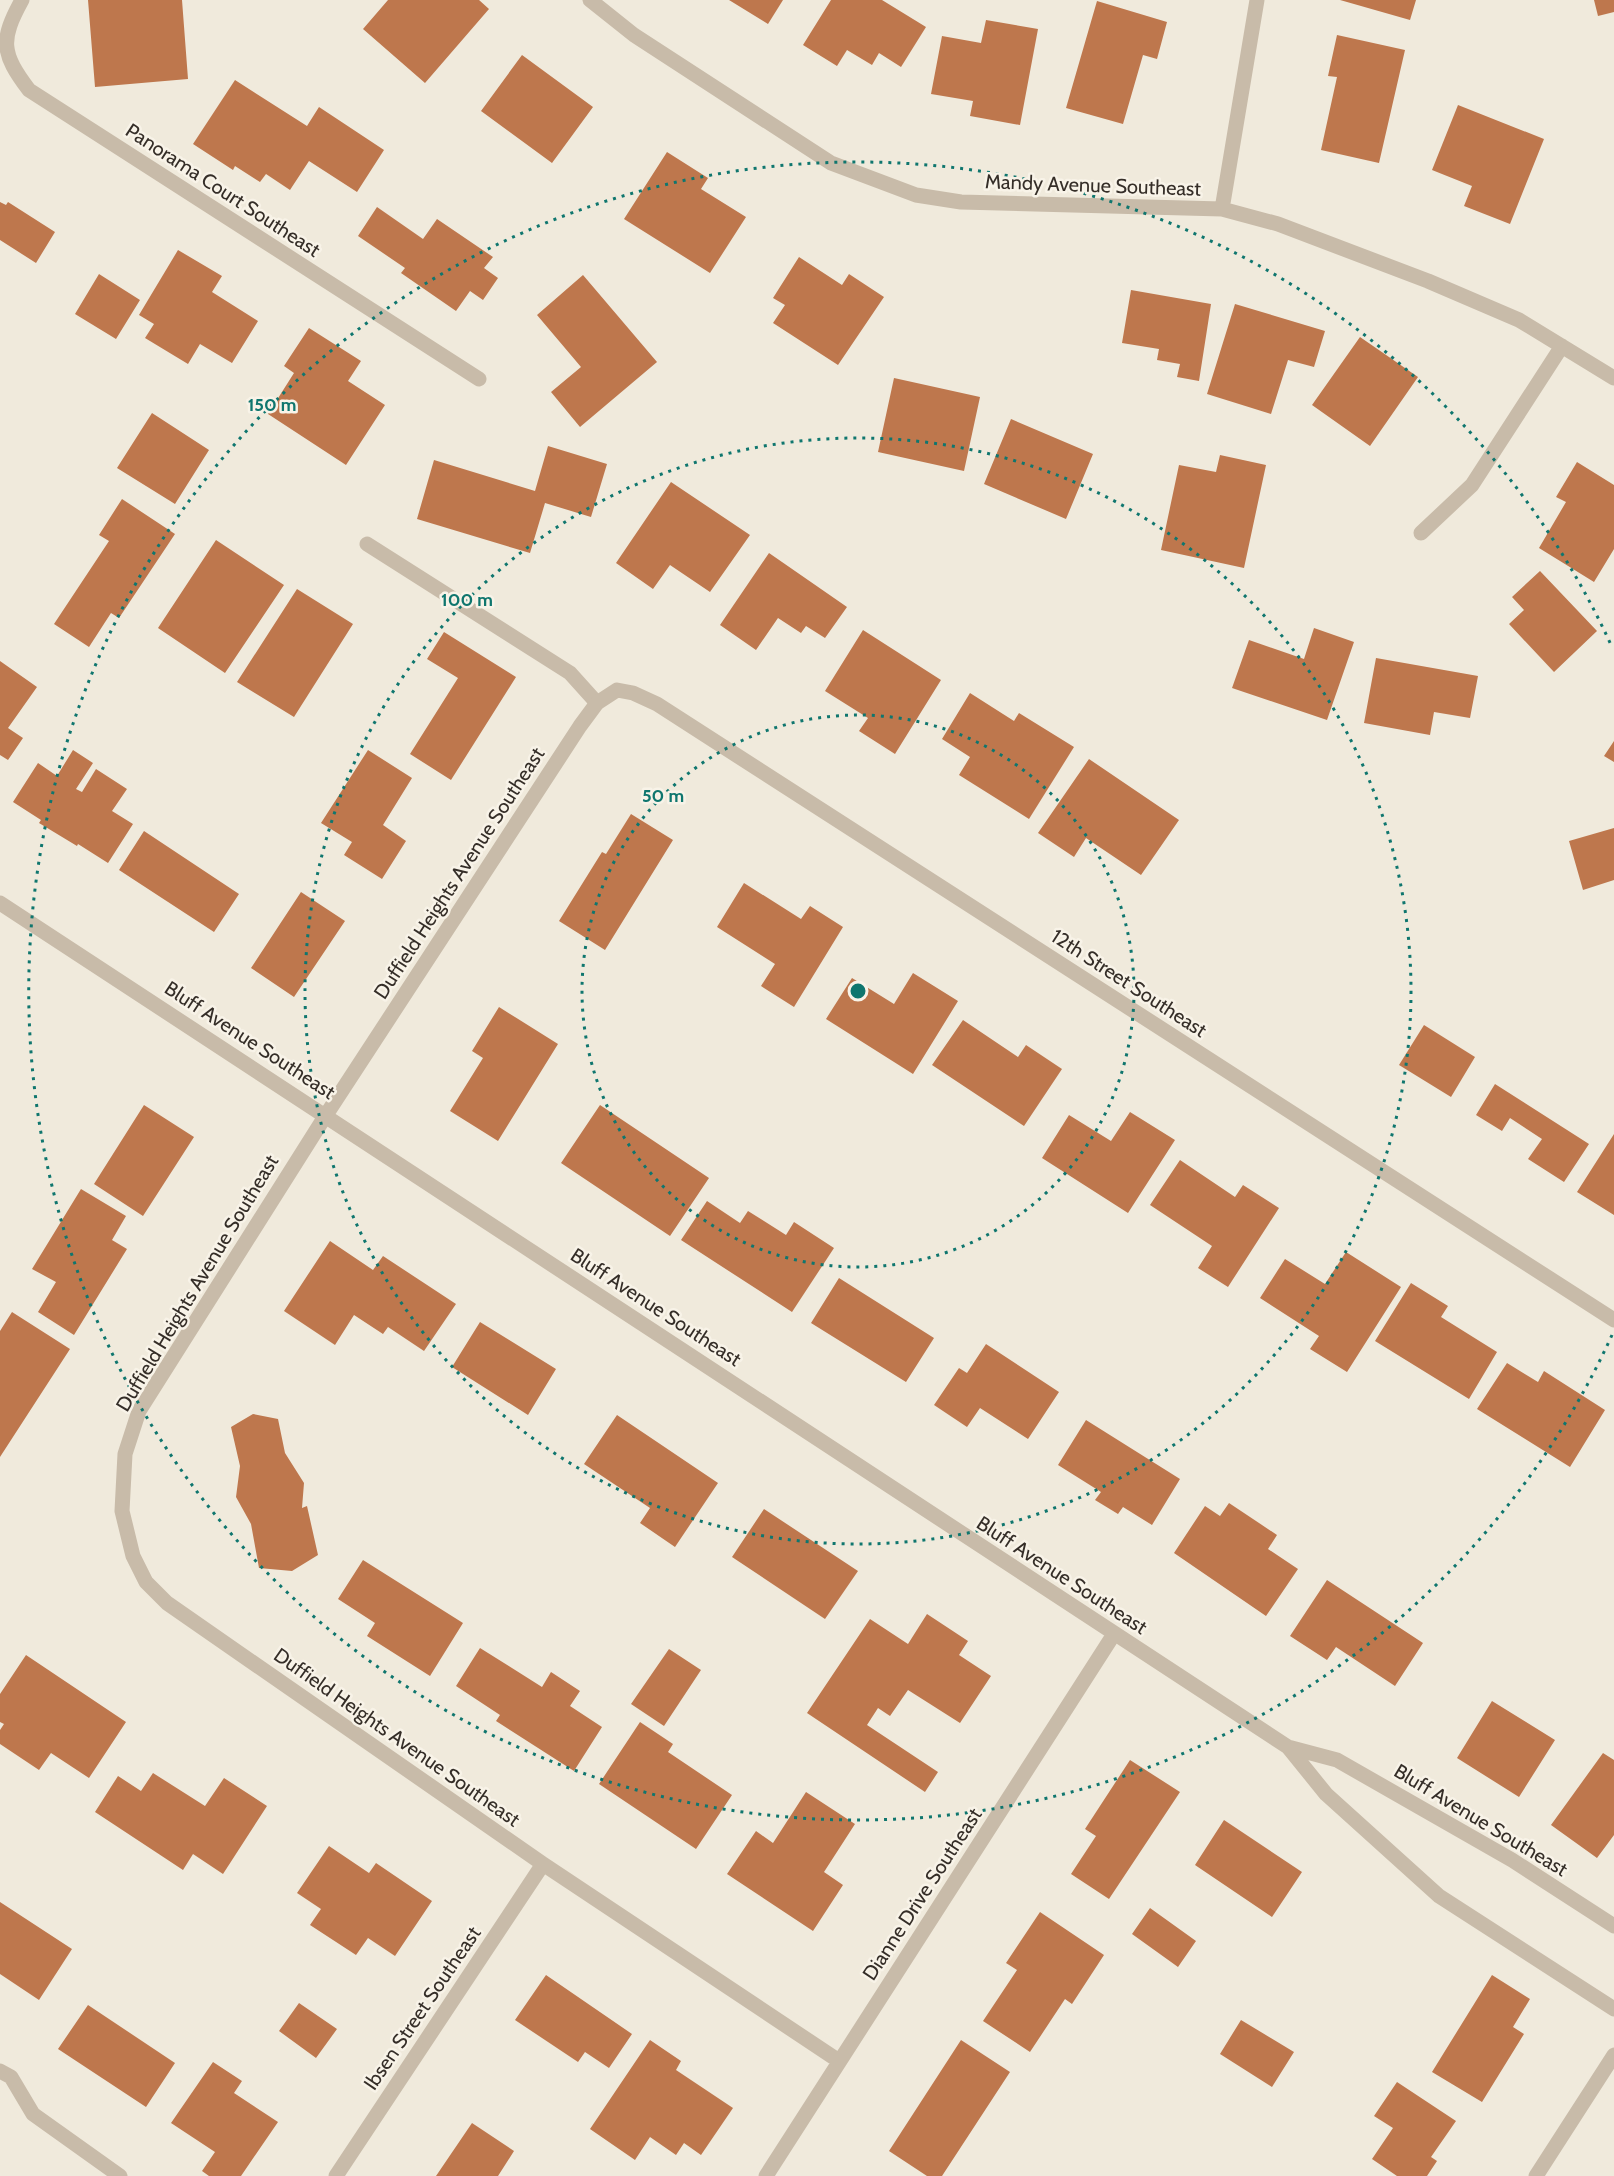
<svg xmlns="http://www.w3.org/2000/svg" width="1614" height="2176" viewBox="0 0 1614 2176" font-family="Cabin,sans-serif">
<rect width="100%" height="100%" fill="#f0eadc"/>
<!-- building -->
<path fill="#be774d" d="M88 0H182L188 79 95 87Z
M388 0H479L489 9 425 83 363 29Z
M729 0H783L768 24Z
M831 0H882L926 27 901 67 879 53 872 65 847 50 837 66 803 45Z
M1340 0H1416L1410 20Z
M1594 0H1614V12L1598 16Z
M1097 1 1167 22 1157 59 1143 55 1123 124 1066 108Z
M986 20 1038 29 1020 125 970 116 973 101 931 94 942 36 981 43Z
M1337 35 1405 50 1379 163 1321 150 1337 77 1328 76Z
M522 55 593 107 552 163 481 111Z
M235 80 307 126 319 107 384 150 357 192 309 161 290 190 266 174 260 182 235 166 233 170 193 144Z
M1458 105 1544 139 1510 224 1464 206 1472 186 1432 170Z
M667 152 708 178 701 189 746 217 710 273 624 219Z
M0 202 6 205 8 202 55 232 36 263 0 240Z
M377 207 423 239 437 219 493 257 484 268 498 278 483 300 470 291 456 311 401 273 405 268 358 236Z
M178 250 222 276 212 292 258 321 232 363 200 344 188 364 145 338 154 324 139 315Z
M799 257 842 285 849 274 884 297 838 365 773 323 785 305 773 298Z
M99 274 140 300 116 339 75 314Z
M583 275 657 362 580 427 551 392 581 367 537 315Z
M1131 290 1211 304 1199 381 1177 377 1180 364 1157 360 1159 349 1122 343Z
M1235 304 1325 331 1314 367 1288 360 1271 414 1207 394Z
M309 328 361 361 348 381 385 405 346 465 268 414 294 373 284 366Z
M1360 337 1418 377 1370 446 1312 405Z
M894 378 980 397 964 471 878 452Z
M152 413 209 450 175 504 117 468Z
M1011 419 1093 454 1066 519 984 484Z
M548 446 607 464 591 517 545 503 530 553 417 519 434 460 535 491Z
M1220 455 1266 465 1244 568 1161 550 1179 465 1216 472Z
M1577 462 1614 485V549L1594 582 1539 548 1566 502 1556 497Z
M671 482 750 535 710 592 670 565 653 589 616 563Z
M122 499 175 534 119 618 111 613 89 647 54 624 109 541 99 535Z
M216 540 284 585 225 673 158 628Z
M769 553 847 607 825 638 806 626 801 633 778 618 756 650 720 625Z
M1540 571 1597 631 1554 672 1509 624 1524 610 1512 597Z
M297 589 353 624 294 717 237 682Z
M1314 628 1354 642 1327 720 1232 688 1249 640 1304 659Z
M863 630 941 680 895 754 859 731 868 718 825 691Z
M444 632 516 677 451 780 410 754 458 678 427 659Z
M1376 658 1478 676 1470 718 1434 712 1430 735 1364 723Z
M0 661 37 687 8 728 23 738 8 760 0 755Z
M970 693 1014 721 1019 713 1074 747 1029 819 959 775 970 757 942 739Z
M1614 741V762L1604 756Z
M73 750 93 763 76 789 82 792 96 769 127 789 112 811 133 824 108 863 78 844 77 846 39 823 41 820 13 802 38 763 57 776Z
M368 750 412 778 383 825 406 841 382 879 344 855 352 842 321 823Z
M1089 759 1179 820 1141 875 1086 838 1074 857 1038 833Z
M631 814 673 840 605 950 559 921 602 852 606 854Z
M1614 828V880L1583 890 1569 841Z
M144 831 239 894 214 932 119 870Z
M744 883 801 919 810 906 843 927 794 1007 761 986 775 964 717 927Z
M301 892 345 921 294 997 251 968Z
M913 973 958 1001 913 1074 826 1019 852 978 894 1004Z
M499 1007 558 1044 498 1141 450 1111 483 1058 472 1051Z
M963 1020 1018 1057 1026 1045 1062 1069 1024 1126 932 1065Z
M1424 1025 1475 1057 1451 1097 1399 1065Z
M1495 1084 1589 1144 1564 1182 1528 1159 1542 1139 1510 1118 1502 1131 1476 1115Z
M144 1105 194 1137 143 1216 94 1184Z
M600 1105 709 1178 670 1236 561 1163Z
M1130 1112 1175 1140 1128 1213 1042 1158 1069 1115 1111 1141Z
M1614 1134V1215L1577 1192Z
M1180 1160 1235 1197 1243 1185 1279 1208 1228 1287 1198 1268 1212 1246 1150 1205Z
M81 1189 126 1216 112 1240 127 1249 74 1335 38 1312 56 1282 32 1269Z
M707 1201 740 1223 748 1211 786 1235 794 1222 834 1248 792 1312 681 1240Z
M330 1241 373 1270 383 1256 456 1304 424 1351 388 1327 383 1334 354 1315 335 1345 284 1311Z
M1346 1252 1401 1287 1347 1372 1310 1349 1319 1336 1260 1298 1285 1259 1325 1284Z
M839 1278 934 1338 906 1382 811 1323Z
M1411 1283 1448 1306 1441 1317 1497 1352 1469 1399 1375 1341Z
M12 1312 70 1349 0 1457V1331Z
M480 1322 556 1369 528 1415 452 1367Z
M986 1344 1059 1392 1028 1439 980 1408 967 1427 934 1405 959 1368 967 1373Z
M1507 1363 1538 1382 1544 1371 1605 1410 1570 1467 1477 1409Z
M253 1414 278 1419 285 1453 304 1483 302 1508 307 1506 318 1555 292 1571 259 1568 251 1524 236 1497 240 1466 231 1427Z
M617 1415 718 1483 675 1547 640 1523 650 1508 584 1464Z
M1086 1420 1180 1479 1152 1525 1123 1507 1118 1514 1095 1500 1101 1492 1058 1465Z
M1229 1503 1277 1535 1268 1549 1298 1569 1266 1616 1174 1553 1205 1506 1220 1516Z
M764 1509 858 1571 825 1619 732 1557Z
M363 1560 463 1623 430 1676 367 1636 375 1623 338 1599Z
M1327 1580 1423 1643 1395 1686 1336 1647 1327 1660 1290 1636Z
M927 1614 968 1641 959 1655 991 1676 960 1723 908 1690 890 1716 878 1708 867 1725 938 1772 925 1792 807 1713 870 1619 908 1644Z
M480 1648 542 1687 551 1672 580 1691 570 1706 602 1727 574 1771 496 1721 500 1715 456 1686Z
M669 1649 701 1670 664 1726 631 1704Z
M26 1655 126 1722 89 1778 51 1753 39 1770 0 1744V1730L4 1724 0 1722V1694Z
M1492 1701 1555 1740 1519 1797 1457 1758Z
M640 1722 673 1744 668 1752 732 1795 696 1849 599 1784Z
M1603 1753 1614 1760V1835L1597 1858 1551 1825Z
M1130 1760 1180 1792 1109 1899 1071 1874 1096 1836 1085 1829Z
M153 1773 205 1806 224 1778 267 1806 223 1874 193 1854 183 1870 95 1812 118 1776 141 1791Z
M806 1792 855 1824 824 1872 843 1885 813 1931 727 1874 756 1831 773 1843Z
M1224 1820 1302 1872 1272 1917 1195 1865Z
M329 1846 369 1873 376 1863 432 1901 395 1956 368 1938 356 1955 310 1925 321 1909 297 1893Z
M0 1902 72 1949 39 2000 0 1974Z
M1150 1908 1196 1941 1178 1967 1132 1934Z
M1040 1912 1104 1955 1072 2004 1065 1999 1030 2052 983 2021 1017 1970 1006 1963Z
M546 1975 632 2034 609 2068 585 2052 578 2062 515 2020Z
M1492 1975 1530 1999 1513 2027 1524 2034 1482 2102 1432 2072Z
M299 2003 337 2029 316 2058 279 2031Z
M88 2005 175 2063 146 2107 58 2049Z
M1241 2020 1294 2052 1272 2087 1220 2054Z
M650 2040 681 2061 676 2070 733 2108 701 2155 684 2143 676 2155 650 2137 635 2160 590 2129Z
M961 2040 1010 2072 942 2176H927L889 2151Z
M213 2062 242 2081 234 2093 278 2122 241 2176H209L202 2171 215 2152 171 2123Z
M1397 2082 1456 2121 1431 2157 1437 2161 1427 2176H1397L1372 2159 1393 2128 1374 2116Z
M472 2123 514 2151 498 2176H436Z"/>
<g fill="none" stroke-linecap="round" stroke-linejoin="round">
<!-- lane -->
<path stroke="#c8bba9" stroke-width="15" d="M367 544 570 673 597 703"/>
<!-- street -->
<path stroke="#c8bba9" stroke-width="15" d="M22 0C0 40 1 53 29 90L479 379
M590 0 634 35 831 163 916 195 961 202 1222 209 1278 224 1428 281 1519 320 1614 378
M1222 209 1257 0
M1421 533 1472 485 1562 346
M0 903 1288 1747 1326 1794 1439 1896 1614 2009
M1288 1747 1337 1760 1512 1860 1614 1926
M839 2061 543 1864 167 1603 146 1582 133 1556 122 1511 125 1454 139 1411 326 1115 580 726 597 703 617 690 633 693 657 704 1614 1320
M0 2071 11 2077 33 2114 120 2176
M336 2176 543 1864
M766 2176 1114 1634
M1536 2176 1614 2055"/>
</g>
<!-- distance rings -->
<g fill="none" stroke="#0f766e" stroke-width="3" stroke-dasharray="3 6">
<circle cx="858" cy="991" r="276"/>
<circle cx="858" cy="991" r="553"/>
<path d="M1612 1335A829 829 0 1 1 1612 647"/>
</g>
<g text-anchor="middle" dominant-baseline="central" stroke-width="5" stroke-linejoin="round" paint-order="stroke">
<!-- street labels -->
<g font-size="20" fill="#352e28" stroke="#f8f3e8">
<text transform="translate(1093 185) rotate(2)">Mandy Avenue Southeast</text>
<text transform="translate(223 190) rotate(33)">Panorama Court Southeast</text>
<text transform="translate(459 873) rotate(-57)">Duffield Heights Avenue Southeast</text>
<text transform="translate(1129 983) rotate(33)">12th Street Southeast</text>
<text transform="translate(250 1040) rotate(33)">Bluff Avenue Southeast</text>
<text transform="translate(197 1283) rotate(-59)">Duffield Heights Avenue Southeast</text>
<text transform="translate(656 1307) rotate(33)">Bluff Avenue Southeast</text>
<text transform="translate(1062 1575) rotate(33)">Bluff Avenue Southeast</text>
<text transform="translate(397 1737) rotate(35)">Duffield Heights Avenue Southeast</text>
<text transform="translate(1481 1820) rotate(31)">Bluff Avenue Southeast</text>
<text transform="translate(922 1894) rotate(-57)">Dianne Drive Southeast</text>
<text transform="translate(422 2008) rotate(-56)">Ibsen Street Southeast</text>
</g>
</g>
<circle cx="858" cy="991" r="9" fill="#0f766e" stroke="#f8f3e8" stroke-width="3"/>
<g font-size="18" text-anchor="middle" font-weight="bold" fill="#0f766e" stroke="#f8f3e8" stroke-width="5" stroke-linejoin="round" paint-order="stroke">
<text x="272" y="411">150 m</text>
<text x="467" y="606">100 m</text>
<text x="663" y="802">50 m</text>
</g>
</svg>
